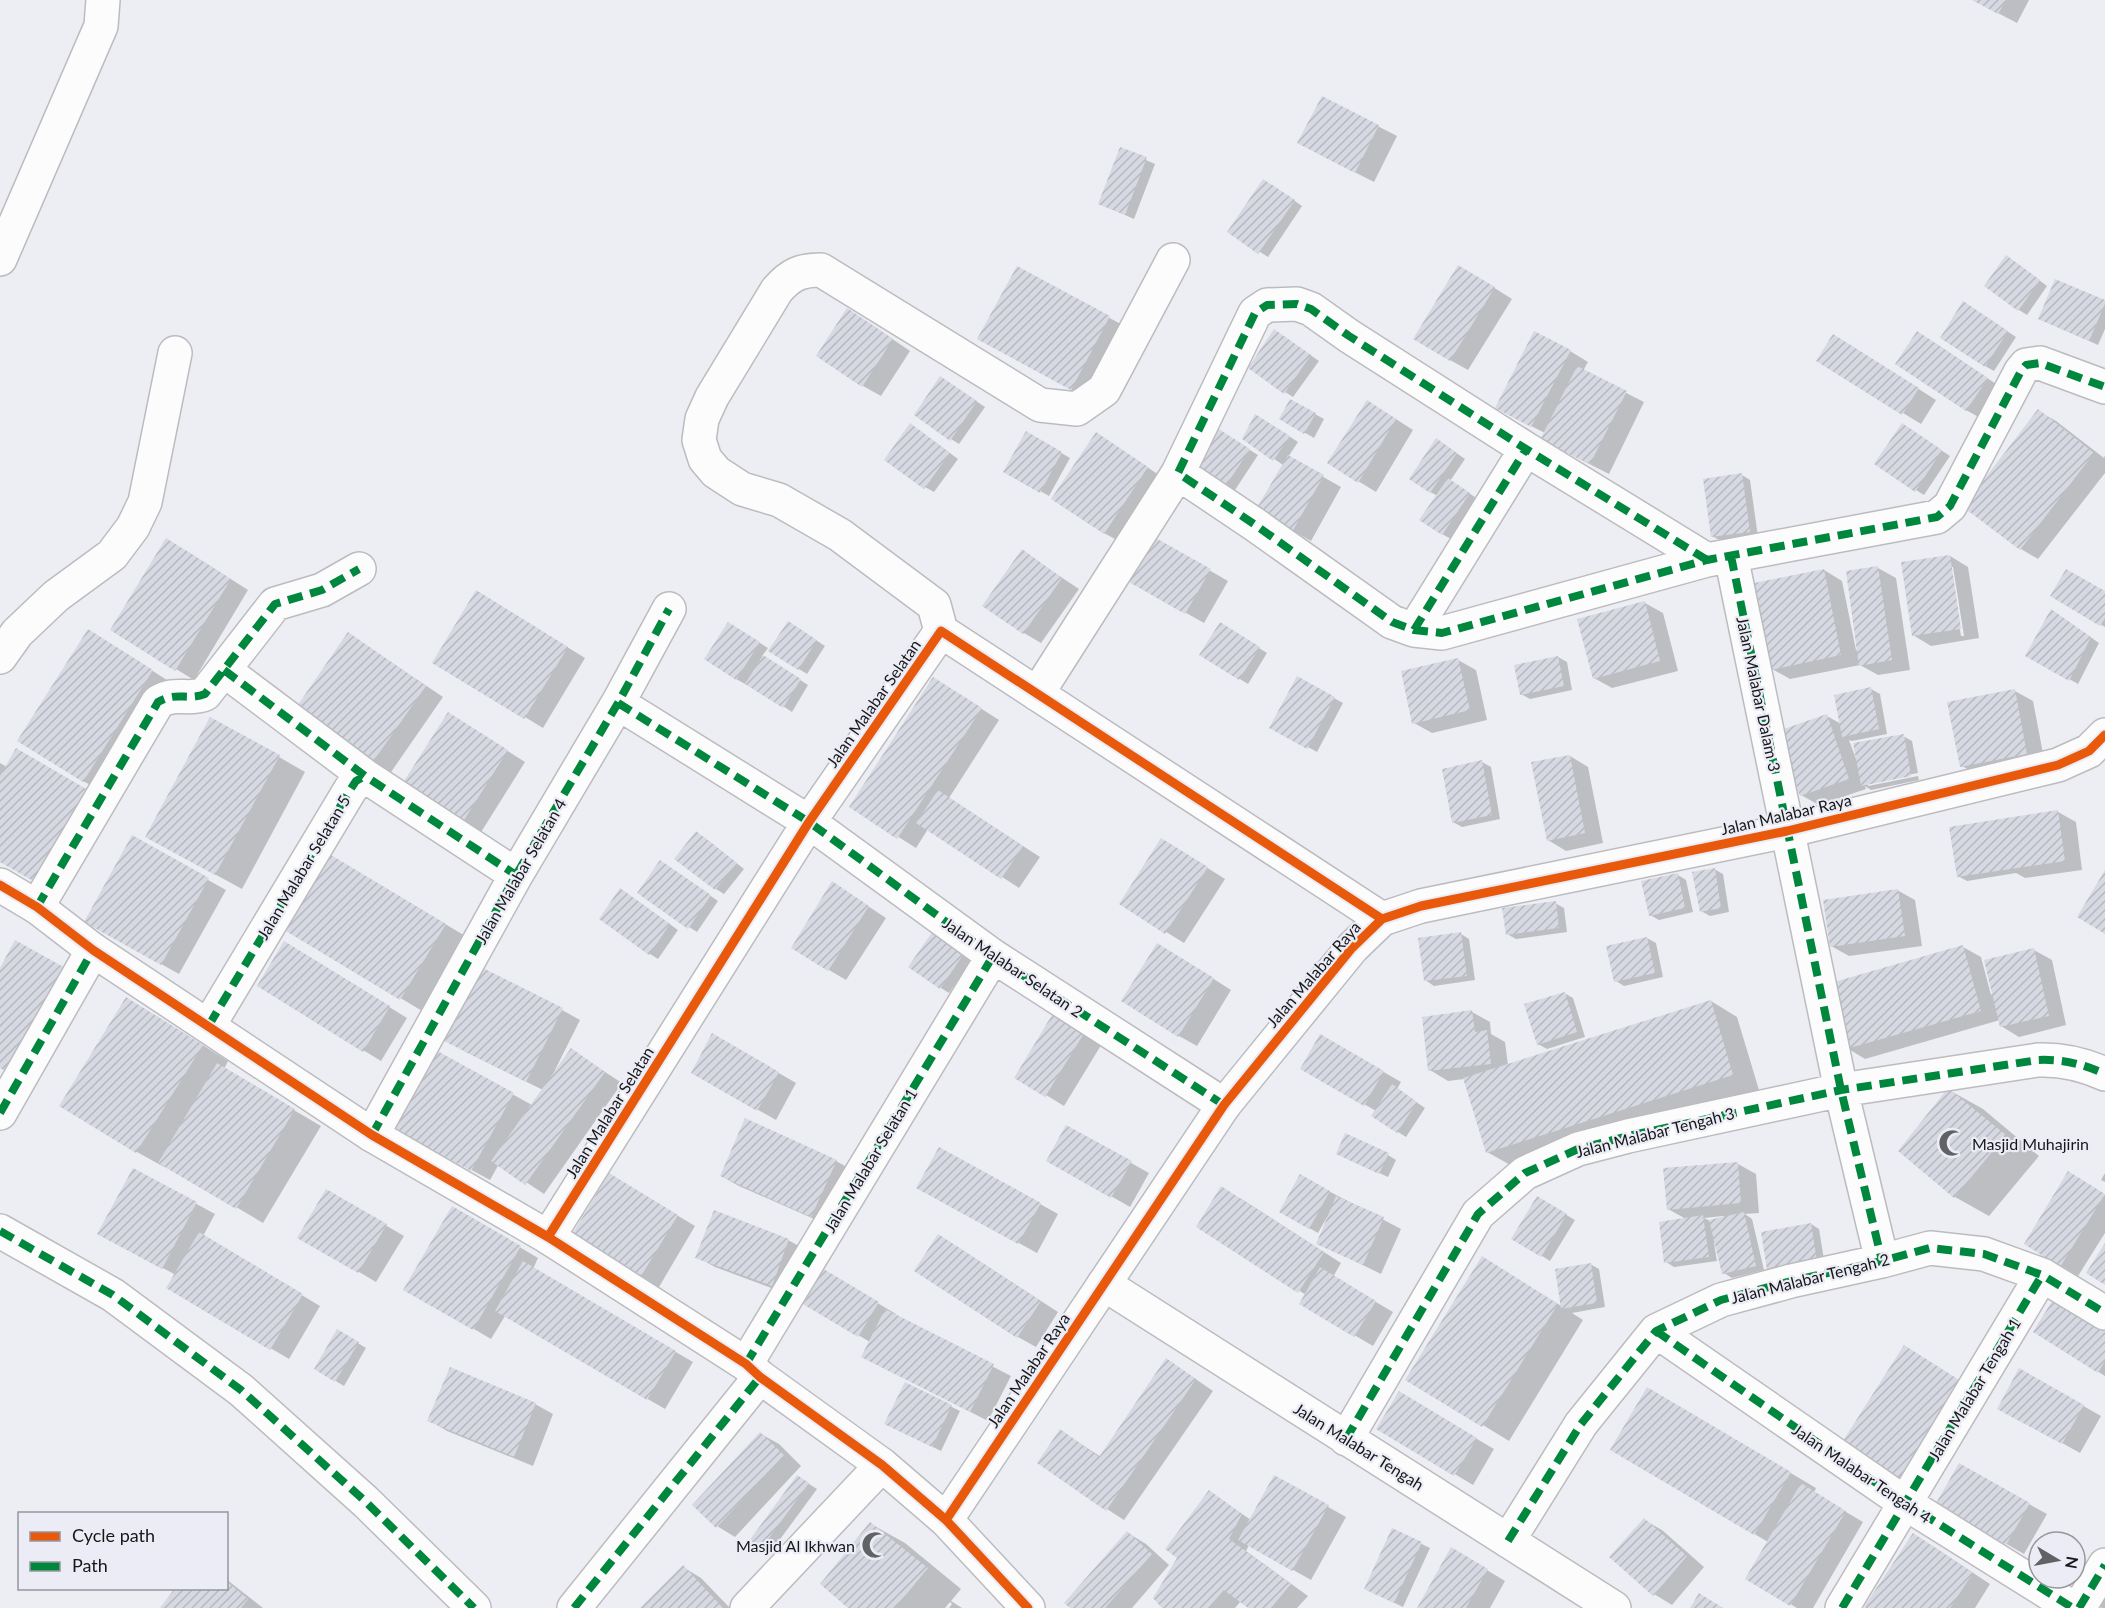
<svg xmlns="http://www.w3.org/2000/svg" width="2105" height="1608" viewBox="0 0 2105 1608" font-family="Lato,sans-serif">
<defs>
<pattern id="building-hatch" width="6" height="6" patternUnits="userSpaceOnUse" patternTransform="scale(1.5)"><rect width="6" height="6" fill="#d6d8e2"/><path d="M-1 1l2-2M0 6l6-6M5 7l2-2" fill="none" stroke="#b7b9c1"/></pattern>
</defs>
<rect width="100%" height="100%" fill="#edeef3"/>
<!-- shadow -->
<path fill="#0003" fill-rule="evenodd" d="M1973 0H2029L2017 23Z
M1323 98 1397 136 1374 182 1317 153Z
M1121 149 1155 164 1134 219 1100 204Z
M1272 185 1302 206 1268 257 1229 232Z
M2015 262 2047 286 2027 315 2019 310Z
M1018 268 1128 328 1089 399 997 349Z
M1477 277 1512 299 1468 370 1450 360Z
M2105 302V329L2098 345 2040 319Z
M1972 308 2016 337 1994 371 1985 366Z
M866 321 910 351 881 396 863 386Z
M1283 336 1319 361 1293 397 1285 392Z
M1935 343 2005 390 1984 420 1966 410Z
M1851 346 1936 400 1921 424 1818 361Z
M1570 351 1588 362 1583 371 1644 402 1609 474 1560 449 1545 433 1515 418Z
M949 383 985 407 959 444 951 439Z
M1291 401 1324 419 1314 438 1281 419Z
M2038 411 2056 421 2104 458 2105 455V473L2038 559 2021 549Z
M1385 412 1413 430 1376 492 1358 481Z
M1264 420 1298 442 1288 457 1341 487 1311 541 1257 510 1283 465 1244 438Z
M1211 426 1258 455 1235 490 1188 462Z
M919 430 958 459 934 492 925 487Z
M1911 430 1950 456 1924 495 1916 490Z
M1027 433 1070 458 1049 496 1005 471Z
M1114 445 1165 479 1122 543 1104 533Z
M1445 445 1465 459 1450 481 1478 499 1451 539 1442 534 1438 496 1430 492Z
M1742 475 1750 480 1758 537 1721 541 1712 536Z
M1155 539 1228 581 1204 623 1131 582Z
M185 550 248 590 194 680 112 630Z
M1022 551 1079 589 1041 643 1024 633Z
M1950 556 1968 567 1979 638 1931 646 1913 635ZM1950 567H1953L1964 636H1961Z
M1878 568 1896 578 1910 670 1878 675 1860 665 1790 679 1772 669 1824 570 1842 581 1856 650H1858Z
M2105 593V627L2052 596Z
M494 602 585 658 543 728 434 662Z
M1645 603 1663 613 1678 671 1612 688 1594 678Z
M2060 616 2099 643 2078 684 2027 655Z
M729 624 768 648 762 656 808 685 792 712 746 682 745 684 736 679Z
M1220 624 1267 653 1248 684 1201 655Z
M797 628 825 646 807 674 770 651Z
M349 634 443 697 389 775 371 764Z
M106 641 170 682 101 791 83 781Z
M1558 657 1567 662 1572 690 1530 699 1521 694Z
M1458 660 1476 670 1487 720 1432 733 1414 723Z
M1297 678 1343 703 1317 752 1271 727Z
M1871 689 1880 694 1887 734 1852 741 1849 740 1856 759 1903 736 1912 741 1918 773 1868 783V786L1918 776 1919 780 1871 790 1865 786 1866 789 1819 805 1801 795 1827 716 1841 724Z
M952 690 999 720 949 798 1040 857 1019 888 928 829 916 848 851 807Z
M2015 691 2033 701 2045 764 1980 776 1962 766Z
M466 725 525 762 478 837 460 826Z
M1570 756 1588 767 1603 843 1566 851 1548 840Z
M279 757 305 772 242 889 174 852Z
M1482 762 1491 767 1500 819 1462 827 1453 822Z
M0 763 7 767 0 861Z
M2058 812 2076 822 2082 870 2025 878 2016 873 1967 881 1958 876Z
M133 838 226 890 179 974 86 922Z
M705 838 744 869 724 894 716 889Z
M1179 850 1225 879 1184 943 1121 904Z
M348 866 472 940 427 1014 278 924Z
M669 867 718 901 697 932 689 927Z
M1714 869 1723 874 1729 912 1710 916 1701 911Z
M1678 875 1686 880 1693 912 1659 920 1650 915Z
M833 883 886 918 846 980 829 970Z
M1897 890 1915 900 1922 946 1849 956 1831 946Z
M629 895 678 930 658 959 650 954Z
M1555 903 1564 908 1567 932 1516 939 1507 934Z
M936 930 975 955 949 993 941 988Z
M1461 934 1469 939 1475 980 1434 986 1425 980Z
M1647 938 1656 943 1663 977 1624 986 1616 981Z
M1963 947 1981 957 1991 995 2034 950 2052 960 2066 1025 2019 1037 2001 1026 2000 1020 1865 1059 1847 1048Z
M302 953 407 1018 381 1061 363 1050Z
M1176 955 1231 990 1197 1046 1179 1036Z
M1564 993 1573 998 1585 1037 1547 1049 1538 1044Z
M1711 1001 1737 1017 1759 1090 1514 1167 1487 1152 1464 1079 1448 1081 1430 1070 1472 1012 1490 1022 1491 1034 1505 1042 1508 1065Z
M562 1010 580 1020 555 1070 556 1071 571 1050 622 1083 544 1194 499 1164 490 1180 407 1135 431 1049 532 1105 543 1090 464 1051Z
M1056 1012 1103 1042 1064 1106 1046 1095Z
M153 1014 228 1061 224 1069 321 1126 263 1223 165 1165 164 1167 137 1152 61 1105Z
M713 1035 796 1083 776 1120 693 1073Z
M1321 1036 1401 1082 1397 1089 1425 1108 1406 1137 1398 1132 1376 1111 1302 1068Z
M1949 1090 1983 1109 2039 1156 1989 1216 1955 1197Z
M1067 1127 1149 1173 1130 1207 1048 1160Z
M1388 1155 1396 1160 1388 1177 1346 1158Z
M836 1161 854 1171 830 1226 739 1186 721 1176Z
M1738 1164 1756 1174 1759 1213 1745 1214 1752 1219 1764 1270 1732 1278 1724 1273 1716 1242 1714 1243 1717 1261 1674 1267 1666 1262 1686 1219 1668 1209ZM1723 1216 1724 1218 1710 1221 1704 1218Z
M134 1170 215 1214 203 1236 320 1306 289 1359 168 1288 176 1275 117 1244Z
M2105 1173V1182L2101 1180Z
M1300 1176 1401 1229 1381 1274 1318 1243 1329 1218 1327 1217 1318 1233 1281 1212Z
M2087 1183 2105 1195V1233L2078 1276 2060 1265Z
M627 1185 695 1226 659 1287 641 1277Z
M327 1191 404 1236 376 1282 300 1237Z
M936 1198 1040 1204 1058 1214 1037 1253Z
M1240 1198 1341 1263 1333 1277 1393 1312 1373 1346 1301 1304 1306 1295 1198 1226Z
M1537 1198 1575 1220 1550 1261 1513 1238Z
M453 1208 538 1258 533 1269 693 1362 665 1409 505 1316 491 1339 406 1289Z
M1811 1224 1819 1229 1825 1266 1777 1274 1768 1269Z
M788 1240 806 1250 790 1295 715 1267 697 1257Z
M956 1246 1058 1312 1036 1347 1018 1337Z
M1590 1264 1599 1269 1605 1307 1572 1313 1583 1320 1509 1441 1408 1379 1509 1274 1563 1307Z
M817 1267 896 1314 895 1316 1011 1376 988 1421 881 1366 870 1342 798 1300Z
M2105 1324V1376L2035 1332Z
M338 1331 366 1348 344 1386 316 1369Z
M2020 1370 2101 1416 2080 1453 1999 1408Z
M1184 1371 1213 1391 1124 1520 1107 1509 1061 1431 1101 1457Z
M905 1384 960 1411 941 1451 895 1428Z
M1399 1393 1494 1449 1473 1485 1378 1428Z
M535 1404 553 1414 533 1466 447 1431 429 1420Z
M1674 1404 1816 1488 1814 1493 1863 1522 1813 1608H1797L1747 1578 1768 1542 1612 1449Z
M761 1434 779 1444 801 1466 735 1537 717 1526Z
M1959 1465 2047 1514 2024 1554 1937 1504Z
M1275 1477 1346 1517 1311 1580 1249 1545 1246 1551 1308 1596 1297 1608H1251L1241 1601 1235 1608H1164L1210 1492 1251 1520Z
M806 1482 817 1489 770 1553 762 1548Z
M1644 1520 1662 1530 1704 1567 1672 1605 1654 1594Z
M871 1524 905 1543 961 1589 951 1601 962 1608H949L952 1604 950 1602 945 1608H851Z
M1393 1530 1430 1548 1403 1607 1374 1593Z
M1128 1533 1146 1544 1169 1565 1132 1608H1072Z
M1931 1545 1990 1584 1975 1608H1868Z
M1452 1549 1505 1581 1490 1608H1418Z
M683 1567 701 1578 730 1608H642Z
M226 1579 263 1608H162L226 1588Z
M2105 1596V1608H2102L2099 1606Z"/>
<!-- building -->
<path fill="url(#building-hatch)" d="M1972 0H2006L1998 14Z
M1322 96 1379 125 1355 173 1297 143Z
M1120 147 1147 157 1125 215 1098 204Z
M1263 179 1295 200 1258 254 1227 232Z
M2006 255 2040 280 2018 311 1984 286Z
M1458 265 1495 287 1450 361 1413 339Z
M1017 266 1110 316 1071 390 977 339Z
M2055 279 2105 300V304L2089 341 2038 319Z
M1963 301 2008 331 1985 367 1940 338Z
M847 308 893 339 862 387 816 356Z
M1274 329 1311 355 1284 394 1248 368Z
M1534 331 1571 350 1531 427 1495 408Z
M1917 331 1988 378 1966 411 1895 364Z
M1833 334 1919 388 1902 415 1816 361Z
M1577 366 1627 391 1590 464 1540 440Z
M940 376 977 401 950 441 914 415Z
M1290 399 1316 413 1304 434 1279 419Z
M1367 400 1396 419 1358 483 1327 463Z
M2038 409 2094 453 2020 550 1963 507Z
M1255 414 1290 436 1273 461 1242 439Z
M910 423 950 453 924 489 884 460Z
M1902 423 1942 450 1915 492 1874 464Z
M1211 424 1250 449 1225 487 1186 462Z
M1026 431 1062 452 1040 493 1003 472Z
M1096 432 1148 467 1104 534 1051 499Z
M1436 438 1457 453 1430 493 1409 479Z
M1288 455 1324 475 1292 532 1255 511Z
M1742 473 1750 532 1711 537 1703 479Z
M1448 478 1470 493 1442 535 1419 520Z
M1154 537 1211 569 1185 614 1129 582Z
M166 538 231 579 175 671 110 630Z
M1022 549 1062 578 1023 634 982 606Z
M1950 555 1961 629 1912 636 1901 562Z
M1878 566 1892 660 1859 666 1846 571Z
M1824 569 1841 655 1771 670 1754 583Z
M2066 569 2105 591V618L2100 626 2050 596Z
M476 590 568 647 524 719 432 663Z
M1645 601 1660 661 1593 679 1577 619Z
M2051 609 2091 637 2069 681 2025 656Z
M788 621 817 640 798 670 768 651Z
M728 622 760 642 736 680 704 659Z
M1220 622 1260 647 1239 680 1199 655Z
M88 629 153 670 83 782 17 741Z
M348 632 426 686 370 766 293 712Z
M763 655 801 679 783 708 745 684Z
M1558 656 1564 686 1520 695 1514 665Z
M1458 658 1470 710 1412 724 1401 671Z
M1297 676 1335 697 1307 749 1269 728Z
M933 677 982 708 897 839 849 807Z
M1871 687 1879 729 1842 737 1834 695Z
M2015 689 2027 754 1960 767 1947 702Z
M448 712 508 750 459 828 399 789Z
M1827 714 1849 779 1800 796 1778 731Z
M210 717 280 755 215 875 145 837Z
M1904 734 1911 776 1861 786 1853 743Z
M16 748 88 790 35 882 0 862V776Z
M1570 755 1585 833 1547 841 1531 762Z
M1482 760 1492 815 1452 823 1442 769Z
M938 790 1023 846 1001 879 916 823Z
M2058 810 2065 861 1957 877 1949 827Z
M696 831 737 863 715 890 674 859Z
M132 835 209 878 161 965 84 922Z
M1161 838 1208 867 1165 934 1119 904Z
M321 849 446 924 400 1000 276 925Z
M660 860 711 895 688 929 637 893Z
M1715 868 1721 908 1700 912 1692 872Z
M2105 870V934L2077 917Z
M1678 873 1685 908 1649 916 1641 881Z
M832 881 869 906 828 971 791 948Z
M620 888 670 924 649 955 599 919Z
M1898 889 1905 936 1830 947 1823 900Z
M1556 901 1559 928 1506 935 1502 908Z
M935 928 967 949 940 989 908 967Z
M1461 932 1467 976 1424 981 1418 938Z
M1647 937 1655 973 1614 982 1606 946Z
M15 940 69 970 12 1075 0 1068V968Z
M284 941 390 1006 363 1052 257 986Z
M1157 943 1214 978 1178 1037 1121 1001Z
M1963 945 1981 1011 1846 1049 1827 984Z
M2034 948 2049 1016 2000 1027 1984 960Z
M481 967 563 1008 526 1082 444 1041Z
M1565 992 1577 1032 1537 1045 1524 1004Z
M126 997 203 1045 136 1153 59 1106Z
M1711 1000 1733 1075 1486 1153 1463 1078Z
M1055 1010 1086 1030 1045 1097 1014 1078Z
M1472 1010 1475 1032 1487 1030 1491 1064 1428 1071 1422 1017Z
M712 1033 779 1072 757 1111 691 1073Z
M1320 1034 1384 1071 1364 1106 1300 1069Z
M430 1047 514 1093 471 1171 387 1125Z
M571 1048 605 1072 525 1185 491 1161Z
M217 1063 295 1109 236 1209 158 1163Z
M1392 1084 1417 1102 1397 1133 1371 1116Z
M1948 1088 2006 1135 1954 1198 1898 1151Z
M745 1118 837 1160 811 1217 720 1176Z
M1066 1125 1132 1161 1111 1198 1046 1161Z
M1345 1133 1389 1153 1379 1174 1336 1154Z
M939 1147 1041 1203 1018 1244 916 1188Z
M1738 1162 1741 1203 1667 1210 1663 1168Z
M133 1168 197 1202 162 1269 97 1234Z
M2068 1171 2105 1194 2060 1267 2024 1244Z
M609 1173 678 1215 640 1278 571 1236Z
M1300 1174 1330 1191 1309 1229 1279 1212Z
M1221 1186 1324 1252 1298 1293 1196 1227Z
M326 1189 387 1224 358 1273 297 1238Z
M1336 1196 1384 1217 1363 1265 1316 1244Z
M1537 1196 1567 1214 1541 1257 1511 1239Z
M452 1206 521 1246 473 1330 403 1290Z
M714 1210 789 1239 772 1286 695 1258Z
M1744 1212 1756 1266 1722 1274 1709 1220Z
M1703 1215 1709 1257 1664 1263 1659 1222Z
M1811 1223 1817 1261 1767 1270 1761 1232Z
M199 1232 303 1294 270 1350 166 1288Z
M938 1234 1041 1301 1017 1338 914 1271Z
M2105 1243V1285L2086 1273Z
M1482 1256 1558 1304 1482 1427 1405 1380Z
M523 1261 676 1351 647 1400 495 1311Z
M1591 1263 1597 1303 1561 1309 1555 1269Z
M817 1265 879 1302 858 1337 796 1300Z
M1320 1267 1376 1301 1354 1337 1299 1304Z
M2057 1293 2105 1323V1361L2098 1373 2033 1332Z
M885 1309 994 1364 970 1412 861 1357Z
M337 1329 359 1342 335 1382 314 1369Z
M1904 1345 1964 1383 1901 1482 1841 1444Z
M1166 1358 1196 1379 1106 1511 1037 1463 1060 1429 1099 1457Z
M450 1367 536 1403 514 1457 427 1421Z
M2019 1368 2084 1405 2062 1444 1997 1409Z
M905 1382 952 1405 932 1447 884 1424Z
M1647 1387 1791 1472 1754 1535 1610 1450Z
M1399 1391 1477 1438 1454 1476 1376 1429Z
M760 1432 784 1455 716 1528 692 1505Z
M1959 1463 2030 1503 2006 1545 1935 1505Z
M797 1475 809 1483 761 1549 749 1541Z
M1274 1475 1329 1505 1292 1571 1238 1540Z
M1801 1483 1846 1511 1790 1606 1745 1579Z
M1209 1490 1242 1514 1229 1539 1291 1584 1271 1608H1248L1224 1590 1208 1608H1162L1153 1598 1177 1558 1165 1549Z
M1644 1518 1687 1556 1653 1596 1609 1557Z
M870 1522 928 1568 895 1608H848L820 1584Z
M1392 1528 1422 1542 1394 1603 1364 1589Z
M1127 1531 1152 1554 1105 1608H1070L1064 1603Z
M1913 1533 1973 1573 1950 1608H1866L1864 1607Z
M1451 1547 1488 1569 1466 1608H1417Z
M683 1565 723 1608H640Z
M226 1581 248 1599 241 1608H160L175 1588H226Z
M1699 1593 1723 1608H1690Z"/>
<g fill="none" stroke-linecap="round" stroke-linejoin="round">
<defs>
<path id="minor" d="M0 259 101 26 103 0
M1178 473 1254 524 1392 622 1414 630 1442 633 1707 560 1937 517 1950 506 2021 371 2026 365 2040 363 2105 387
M1731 556 1841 1090 1882 1261
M1414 630 1526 449
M941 631 934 605 840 535 779 500 742 489 716 472 705 459 699 440 702 419 712 397 777 290C791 274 801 270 821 270L1040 405 1077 409 1104 390 1173 260
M0 657 17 633 56 596 112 555 133 527 145 502 175 353
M224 670 365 776 516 875
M1037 694 1178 473 1255 313 1267 305 1297 304 1311 309 1349 336 1526 449 1707 560
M618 703 809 822 993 956 1224 1105
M37 907 158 702C177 691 187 701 205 694L275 604 322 590 359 569
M209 1025 350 790 356 781 365 776
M0 1113 93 950
M372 1135 516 875 618 703 669 609
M0 1231 113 1295 241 1390 366 1502 474 1608
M548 1237 809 822 941 631 1382 919
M1104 1284 1614 1608
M1656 1331 1905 1503 2073 1608
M746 1364 993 956
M1346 1439 1478 1214 1525 1173 1578 1149 1628 1136 1841 1090 2038 1060C2063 1059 2083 1064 2105 1074
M1508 1541 1581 1424 1656 1331 1721 1300 1791 1281 1882 1261 1930 1248 1984 1254 2042 1275 2105 1313
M574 1608 760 1377
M747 1608 882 1465
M1842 1608 2042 1275
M2079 1608 2105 1565"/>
<path id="tertiary" d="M0 885 37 907 93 950 372 1135 548 1237 746 1364 760 1377 882 1465 946 1520 1028 1608
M946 1520 1224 1105 1352 948 1382 919 1421 906 1787 831 2058 765 2089 751 2105 735"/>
</defs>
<!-- minor casing -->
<use href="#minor" stroke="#bcbcc0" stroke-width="36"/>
<!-- tertiary casing -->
<use href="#tertiary" stroke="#bcbcc0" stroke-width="36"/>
<!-- minor -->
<use href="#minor" stroke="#fcfcfd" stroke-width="33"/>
<!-- tertiary -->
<use href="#tertiary" stroke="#fcfcfd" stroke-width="33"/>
<!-- quiet -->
<path stroke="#00873e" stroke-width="8" stroke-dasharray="15 8" stroke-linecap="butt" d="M1731 556 1841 1090 1882 1261
M1707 560 1526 449 1349 336 1311 309 1297 304 1267 305 1255 313 1178 473 1254 524 1392 622 1414 630 1442 633 1707 560 1937 517 1950 506 2021 371 2026 365 2040 363 2105 387
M1414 630 1526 449
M224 670 365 776 516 875
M618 703 809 822 993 956 1224 1105
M37 907 158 702C177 691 187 701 205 694L275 604 322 590 359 569
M209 1025 350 790 356 781 365 776
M0 1113 93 950
M372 1135 516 875 618 703 669 609
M0 1231 113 1295 241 1390 366 1502 474 1608
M1656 1331 1905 1503 2073 1608
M746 1364 993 956
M1346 1439 1478 1214 1525 1173 1578 1149 1628 1136 1841 1090 2038 1060C2063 1059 2083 1064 2105 1074
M1508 1541 1581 1424 1656 1331 1721 1300 1791 1281 1882 1261 1930 1248 1984 1254 2042 1275 2105 1313
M574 1608 760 1377
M1842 1608 2042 1275
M2079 1608 2105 1565"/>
<defs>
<path id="cycleway" d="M0 885 37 907 93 950 372 1135 548 1237 746 1364 760 1377 882 1465 946 1520 1028 1608
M548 1237 809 822 941 631 1382 919
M946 1520 1224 1105 1352 948 1382 919 1421 906 1787 831 2058 765 2089 751 2105 735"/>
</defs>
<!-- cycleway casing -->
<use href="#cycleway" stroke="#ebecf5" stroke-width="13"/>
<!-- cycleway -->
<use href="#cycleway" stroke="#e8590c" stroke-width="9"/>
</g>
<!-- icons -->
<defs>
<symbol id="mosque-bare" viewBox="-9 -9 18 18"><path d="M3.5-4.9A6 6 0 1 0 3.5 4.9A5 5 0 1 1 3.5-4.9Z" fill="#616265" stroke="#ebecf5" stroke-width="2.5" paint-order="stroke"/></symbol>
</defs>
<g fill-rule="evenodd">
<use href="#mosque-bare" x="1933" y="1124" width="38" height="38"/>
<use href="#mosque-bare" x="856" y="1526" width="38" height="38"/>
</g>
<g text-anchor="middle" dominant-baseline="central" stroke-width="4.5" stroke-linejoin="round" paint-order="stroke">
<!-- street labels -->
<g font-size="16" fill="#161719" stroke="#ebecf5">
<text transform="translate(1759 694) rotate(78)">Jalan Malabar Dalam 3</text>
<text transform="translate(873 703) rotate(-55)">Jalan Malabar Selatan</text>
<text transform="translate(1786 814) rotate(-13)">Jalan Malabar Raya</text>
<text transform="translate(303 867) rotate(-59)">Jalan Malabar Selatan 5</text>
<text transform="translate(520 871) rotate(-60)">Jalan Malabar Selatan 4</text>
<text transform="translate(1013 967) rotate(34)">Jalan Malabar Selatan 2</text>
<text transform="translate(1313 974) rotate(-49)">Jalan Malabar Raya</text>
<text transform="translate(609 1112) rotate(-58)">Jalan Malabar Selatan</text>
<text transform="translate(1655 1132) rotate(-14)">Jalan Malabar Tengah 3</text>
<text transform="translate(870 1160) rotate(-59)">Jalan Malabar Selatan 1</text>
<text transform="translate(1810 1278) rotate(-14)">Jalan Malabar Tengah 2</text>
<text transform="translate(1028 1370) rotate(-56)">Jalan Malabar Raya</text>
<text transform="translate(1974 1389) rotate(-59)">Jalan Malabar Tengah 1</text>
<text transform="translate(1359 1446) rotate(32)">Jalan Malabar Tengah</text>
<text transform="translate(1862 1473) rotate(34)">Jalan Malabar Tengah 4</text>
</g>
<!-- poi labels -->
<g font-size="16" fill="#161719" stroke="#ebecf5" text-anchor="start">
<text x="1972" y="1143">Masjid Muhajirin</text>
<text x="855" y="1545" text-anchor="end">Masjid Al Ikhwan</text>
</g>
</g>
<!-- legend -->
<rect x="18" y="1512" width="210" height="78" fill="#ebecf5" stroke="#96979d" stroke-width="1.5"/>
<rect x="30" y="1532" width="30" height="9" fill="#e8590c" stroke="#96979d" stroke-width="1.5"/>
<text x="72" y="1542" font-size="18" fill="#161719">Cycle path</text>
<rect x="30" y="1562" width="30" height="9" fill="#00873e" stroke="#96979d" stroke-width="1.5"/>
<text x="72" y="1572" font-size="18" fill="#161719">Path</text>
<!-- north arrow -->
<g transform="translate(2057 1560) rotate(100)"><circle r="28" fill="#ebecf5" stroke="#96979d" stroke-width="1.5"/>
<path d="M0-4.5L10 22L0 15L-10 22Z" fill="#616265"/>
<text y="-9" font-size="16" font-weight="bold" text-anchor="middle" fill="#161719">N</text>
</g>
</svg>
